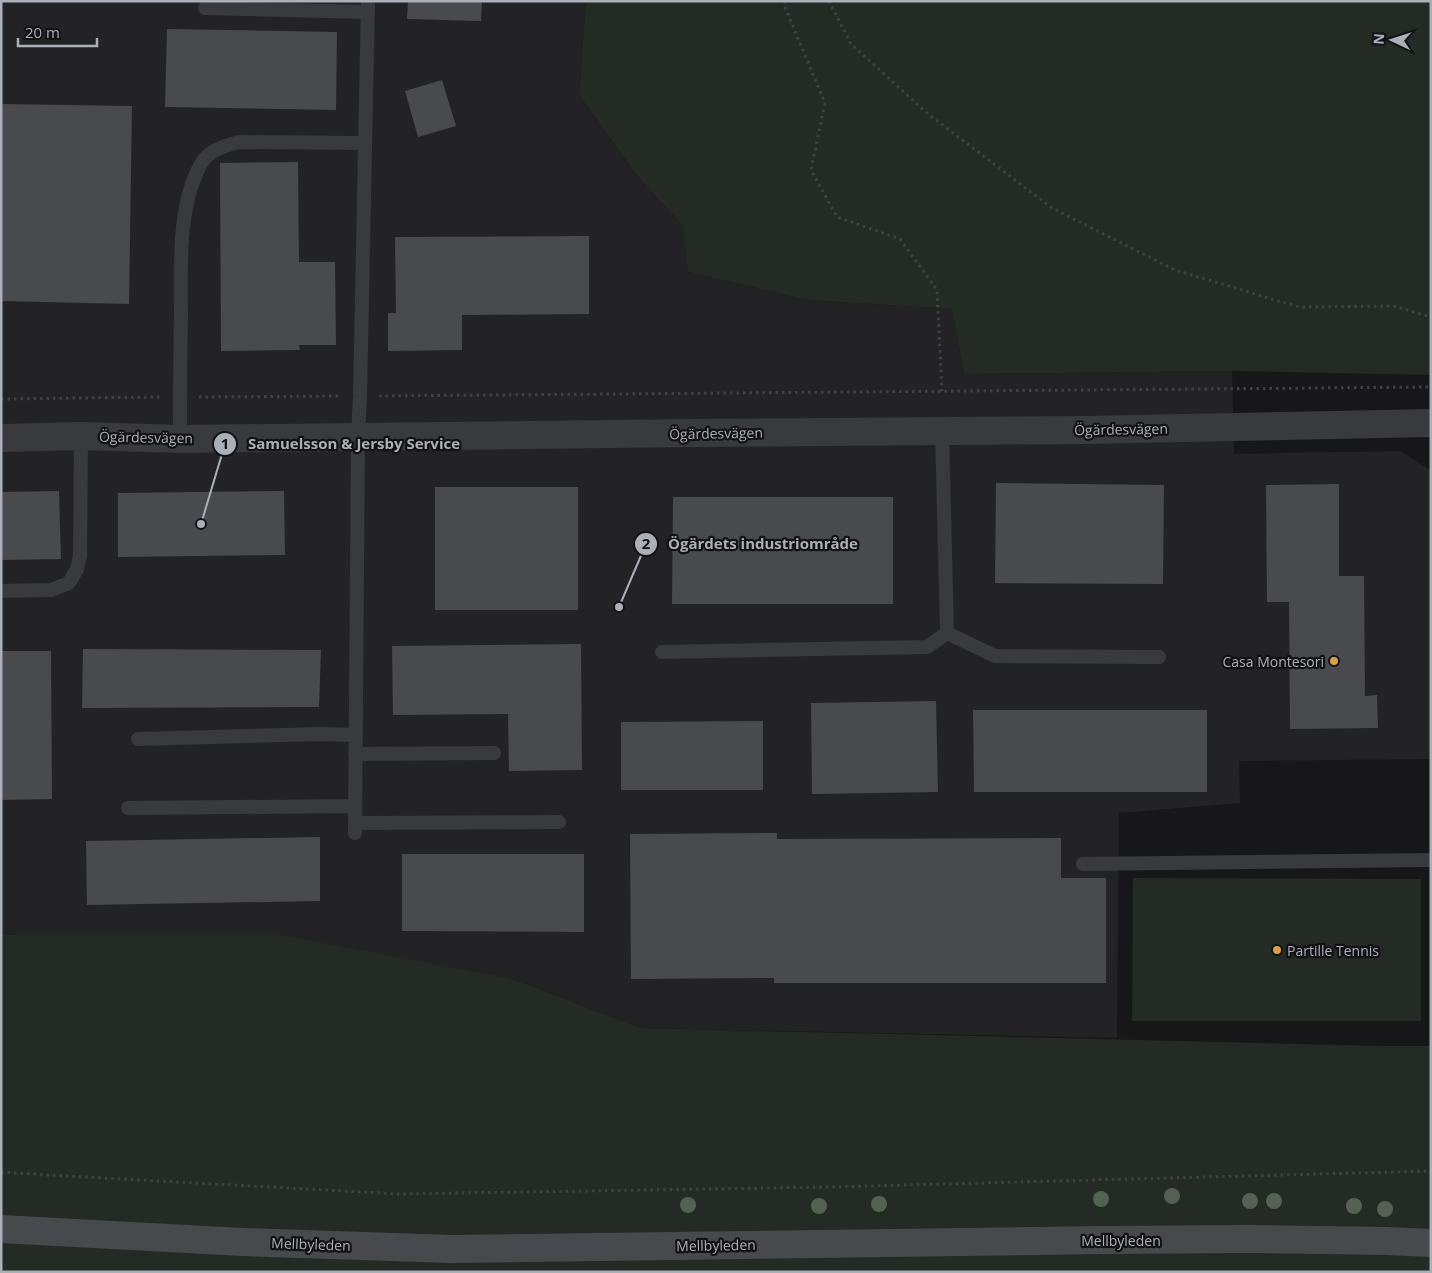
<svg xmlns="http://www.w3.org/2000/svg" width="1432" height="1273" viewBox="0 0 1432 1273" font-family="'Open Sans',sans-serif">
<rect width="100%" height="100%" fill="#171719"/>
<!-- built -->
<path fill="#232326" d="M1 1H586L579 95 637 176 682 225 688 272 808 300 952 309 964 374 1232 371 1234 454 1401 451 1430 470 1431 759 1239 761 1240 803 1119 813 1117 1038 641 1028 513 979 1 934Z"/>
<!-- green -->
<path fill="#242a24" d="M586 1H1431V375L1232 371 964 374 952 309 808 300 688 272 682 225 637 176 579 95Z
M1133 878 1421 879V1021H1132Z
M1 934 12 935H280L513 979 641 1028 1385 1046H1431V1272H1Z"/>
<!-- building -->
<path fill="#494a4e" d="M408 1H482L481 21 407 19Z
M167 29 337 32 336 110 165 107Z
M442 80 456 126 418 137 405 91Z
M1 104 132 106 129 304 1 301Z
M298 162 299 262H335L336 345H299L300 350 221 351 220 163Z
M589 236V314L462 315V350L388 351V313H396L395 237Z
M996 483 1164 485 1163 584 995 583Z
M1339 484V576H1364L1365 696 1377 695 1378 728 1290 729 1289 602H1267L1266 485Z
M435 487H578V610H435Z
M59 491 61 559 1 560V492Z
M284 491 285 555 118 557V493Z
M673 497H893V604H672Z
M581 644 582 770 509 771 508 714 393 715 392 646Z
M83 649 321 650 319 707 82 708Z
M1 651H51L52 799 1 800Z
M936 701 938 792 812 794 811 703Z
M973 710H1207V792H974Z
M763 721V790H621V722Z
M777 833V839L1061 838V878H1106V983H774V978L631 979 630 834Z
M320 837V901L87 905 86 841Z
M402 854H584V932L402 931Z"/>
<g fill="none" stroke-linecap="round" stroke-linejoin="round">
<!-- path -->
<path stroke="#3f4144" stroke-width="3" stroke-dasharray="2.5 4" stroke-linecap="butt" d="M785 1 784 5 825 103 811 170 837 217 900 239 937 290 942 391
M829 1 851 44 928 114 1052 208 1175 270 1299 307 1393 306 1431 317
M379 396 1431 387
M199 397 340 396
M1 399 160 397
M1 1172 48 1175 399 1194 831 1187 1431 1171"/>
<!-- lane -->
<path stroke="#383a3d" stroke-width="14" d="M205 8 368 12
M180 439C180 398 180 358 181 317 181 270 177 206 201 164 209 150 224 146 239 142L365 143
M1 591 51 590 69 583 77 569 80 556 81 436
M947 633 995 656 1159 657
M662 652 927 647 947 633 942 431
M138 739 320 734 356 735
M355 754 494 753
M128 808 355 806
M355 823 559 822
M355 833 358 436 360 396 368 1
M1083 864 1431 860"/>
<!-- street -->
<path stroke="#383a3d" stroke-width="28" d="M1 438 81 436 180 439 692 433 1084 430 1431 423"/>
<!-- secondary -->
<path stroke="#47494d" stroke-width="28" d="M1 1229 243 1242 451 1249 1101 1240 1247 1239 1387 1241 1431 1243"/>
</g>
<!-- trees -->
<g fill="#546254">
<circle cx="1172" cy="1196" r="8"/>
<circle cx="1101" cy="1199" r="8"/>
<circle cx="1250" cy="1201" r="8"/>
<circle cx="1274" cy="1201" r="8"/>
<circle cx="879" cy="1204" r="8"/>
<circle cx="688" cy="1205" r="8"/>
<circle cx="819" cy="1206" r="8"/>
<circle cx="1354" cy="1206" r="8"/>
<circle cx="1385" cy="1209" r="8"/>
</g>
<!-- markers -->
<g fill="#dda04a" stroke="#121214" stroke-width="2">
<circle cx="1334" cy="661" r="5"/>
<circle cx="1277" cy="950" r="5"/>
</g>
<g text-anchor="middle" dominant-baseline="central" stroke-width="4.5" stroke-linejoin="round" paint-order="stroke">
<!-- street labels -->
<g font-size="14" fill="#abafb7" stroke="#121214">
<text transform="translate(1121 429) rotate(-1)">Ögärdesvägen</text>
<text transform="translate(716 433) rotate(-1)">Ögärdesvägen</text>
<text transform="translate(146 437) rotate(1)">Ögärdesvägen</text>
<text x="1121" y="1240">Mellbyleden</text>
<text transform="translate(311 1244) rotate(2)">Mellbyleden</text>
<text transform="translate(716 1245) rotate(-1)">Mellbyleden</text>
</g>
<!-- poi labels -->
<g font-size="14" fill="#abafb7" stroke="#121214" text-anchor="end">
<text x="1324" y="661">Casa Montesori</text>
<text x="1287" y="950" text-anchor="start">Partille Tennis</text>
</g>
</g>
<!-- callouts -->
<path fill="none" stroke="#abafb7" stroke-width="2" d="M201 524L225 444M619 607L646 544"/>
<g fill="#abafb7" stroke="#121214" stroke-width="2">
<circle cx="201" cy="524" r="5"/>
<circle cx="619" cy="607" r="5"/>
<circle cx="225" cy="444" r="12"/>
<circle cx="646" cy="544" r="12"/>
</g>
<g font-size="15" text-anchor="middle" font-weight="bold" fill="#111">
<text x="225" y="449">1</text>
<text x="646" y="549">2</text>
</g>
<g font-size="15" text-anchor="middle" font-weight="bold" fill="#abafb7" stroke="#121214" stroke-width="4.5" stroke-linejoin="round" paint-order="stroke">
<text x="354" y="449">Samuelsson &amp; Jersby Service</text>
<text x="763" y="549">Ögärdets industriområde</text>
</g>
<!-- border -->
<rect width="1432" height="1273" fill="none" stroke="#abafb7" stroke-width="5"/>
<!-- north arrow -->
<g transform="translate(1392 40) rotate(274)" stroke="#121214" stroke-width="4" paint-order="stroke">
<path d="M0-4L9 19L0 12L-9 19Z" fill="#abafb7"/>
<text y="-8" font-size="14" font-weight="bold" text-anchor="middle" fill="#abafb7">N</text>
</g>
<!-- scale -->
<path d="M18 38v8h79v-8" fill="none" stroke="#abafb7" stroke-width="2.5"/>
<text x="25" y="38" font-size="15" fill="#abafb7" stroke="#121214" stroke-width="4" paint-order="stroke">20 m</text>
</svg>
